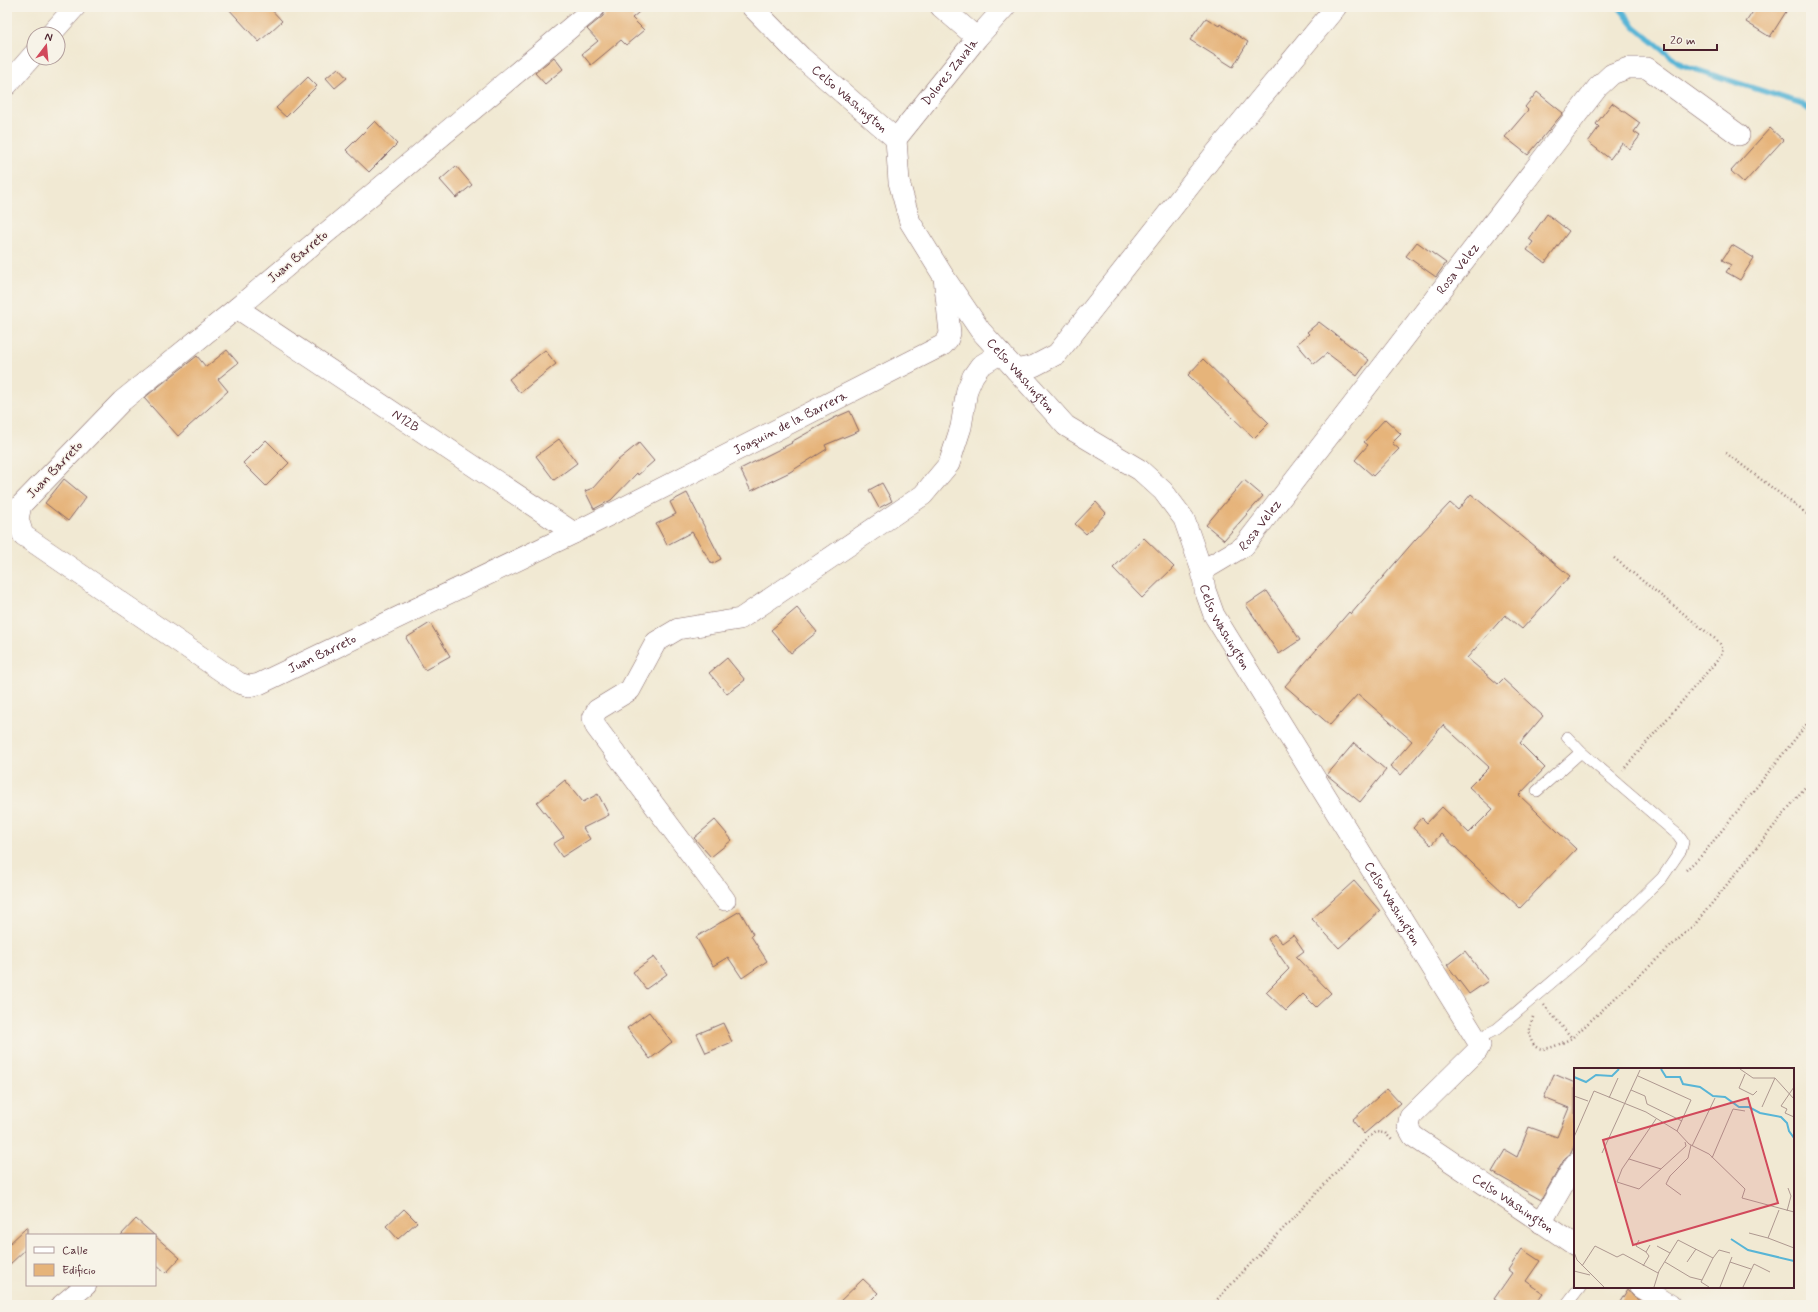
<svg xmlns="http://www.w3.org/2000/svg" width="1818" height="1312" viewBox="0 0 1818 1312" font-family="Mynerve,sans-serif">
<rect width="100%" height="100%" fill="#f7f3e8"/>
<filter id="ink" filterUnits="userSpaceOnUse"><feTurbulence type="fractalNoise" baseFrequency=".025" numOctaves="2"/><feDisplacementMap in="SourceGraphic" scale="8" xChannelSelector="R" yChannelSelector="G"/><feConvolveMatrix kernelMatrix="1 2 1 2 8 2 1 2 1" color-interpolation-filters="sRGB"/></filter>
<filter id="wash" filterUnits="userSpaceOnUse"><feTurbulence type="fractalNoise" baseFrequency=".012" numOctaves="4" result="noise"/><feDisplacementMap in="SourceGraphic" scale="16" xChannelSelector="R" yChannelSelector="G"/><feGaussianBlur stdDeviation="0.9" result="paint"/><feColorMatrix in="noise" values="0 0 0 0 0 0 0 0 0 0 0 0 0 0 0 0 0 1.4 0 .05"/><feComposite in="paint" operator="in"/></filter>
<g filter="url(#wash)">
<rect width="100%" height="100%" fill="#f1e9d3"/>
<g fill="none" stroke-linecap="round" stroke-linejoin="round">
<!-- stream -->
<path stroke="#58b5d6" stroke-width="5.5" d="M1619 7 1635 27 1682 65 1800 103 1811 111"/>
</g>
<g id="blocks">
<!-- building -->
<path fill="#e6b47a" d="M227 7H269L282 21 259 42Z
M607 7H645L632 18 644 30 626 45 621 40 591 65 582 54 598 41 587 29 603 16Z
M1756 7H1789L1770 37 1746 22Z
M1206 18 1219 26 1220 24 1248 42 1233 67 1190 40Z
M554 57 563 69 545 84 535 73Z
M338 68 347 78 335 88 326 78Z
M308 77 317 86 286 117 276 108Z
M1537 92 1563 113 1528 155 1505 137 1528 110 1525 107Z
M1612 103 1640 123 1634 132 1640 136 1630 149 1622 143 1610 159 1588 142 1599 127 1596 124Z
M375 121 397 144 369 172 346 150Z
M1770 128 1783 140 1744 183 1731 171Z
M456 166 472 185 456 198 440 180Z
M1547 214 1569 231 1545 263 1527 250 1533 242 1529 239Z
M1417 242 1446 263 1436 277 1406 256Z
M1732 245 1754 258 1740 280 1726 272 1731 265 1722 260Z
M1319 322 1369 360 1357 376 1327 353 1314 364 1297 344 1309 334 1307 332Z
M227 350 238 363 218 379 228 391 178 436 144 398 197 356 206 367Z
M545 350 556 364 520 393 509 379Z
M1203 359 1269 423 1254 438 1188 375Z
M850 411 859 431 825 445 827 449 790 472 751 491 740 469 792 443 791 442 834 418Z
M1385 419 1401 434 1392 443 1399 449 1373 476 1355 460 1368 445 1364 442Z
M559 439 577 463 554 480 536 456Z
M266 440 289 463 266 486 243 463Z
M639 443 654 461 638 475 637 473 611 500 594 509 585 491 593 488 617 461Z
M64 479 86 497 68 521 45 503Z
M1244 480 1263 496 1224 540 1206 525Z
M882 483 892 501 879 508 869 490Z
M687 493 721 559 712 564 692 532 667 545 656 524 676 514 670 502Z
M1471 494 1570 576 1522 629 1505 615 1467 658 1498 684 1503 679 1543 716 1520 743 1545 768 1519 795 1576 849 1520 908 1441 834 1431 845 1413 828 1422 818 1427 823 1442 807 1469 833 1493 809 1469 787 1489 767 1443 725 1401 775 1390 766 1412 741 1358 694 1330 725 1285 686 1349 612 1351 614 1415 540 1450 503 1458 510Z
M1096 502 1106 513 1086 534 1075 524Z
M1144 538 1174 567 1142 598 1113 568Z
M1267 591 1300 640 1279 654 1246 605Z
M797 608 817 632 791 653 771 630Z
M430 623 450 656 425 670 406 638Z
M727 658 745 680 727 694 709 673Z
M1354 743 1386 770 1360 802 1327 775Z
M565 780 583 802 598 794 609 815 583 828 590 839 562 857 553 844 564 837 537 803Z
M715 820 732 840 711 857 694 838Z
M1354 881 1380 911 1339 948 1312 919Z
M740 911 753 934 751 936 767 961 742 978 728 957 713 966 696 937Z
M1274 934 1282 943 1293 935 1304 951 1296 957 1331 993 1316 1007 1303 994 1286 1011 1266 992 1289 969 1268 939Z
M1465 951 1488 981 1469 994 1447 965Z
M654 957 667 974 646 989 633 972Z
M649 1012 672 1042 650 1059 627 1028Z
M723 1023 732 1042 706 1053 697 1034Z
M1554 1074 1575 1083V1144L1571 1153 1565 1158 1541 1200 1492 1172 1505 1150 1517 1157 1529 1127 1557 1137 1569 1108 1544 1098Z
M1387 1089 1400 1103 1364 1134 1352 1120Z
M404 1209 417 1222 398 1239 386 1226Z
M136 1219 154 1235H121Z
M27 1227V1248L7 1267V1246Z
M155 1236 180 1258 166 1273 155 1263Z
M1522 1249 1540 1261 1526 1281 1543 1293 1534 1305H1503L1494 1299 1512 1273 1508 1270Z
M863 1279 878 1293 866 1305H836Z
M1628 1289 1635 1297 1647 1305H1618Z"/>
</g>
</g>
<g filter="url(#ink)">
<use href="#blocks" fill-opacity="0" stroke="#846666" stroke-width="1"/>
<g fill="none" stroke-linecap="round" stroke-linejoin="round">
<defs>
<path id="lane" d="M1537 791 1581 752
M1477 1039 1497 1029 1579 959 1662 878 1681 850 1683 842 1678 835 1581 752 1567 737
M1566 1305 1580 1287"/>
<g id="street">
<path id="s1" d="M595 7 237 308 122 401 21 505 18 519 23 535 239 683 249 686 259 684 574 533 943 345 948 339 950 333 944 277"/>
<path id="s2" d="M752 7 801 57 896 139 899 182 910 222 944 277 980 330 1066 426 1140 470 1163 491 1184 519 1202 571 1205 590 1214 615 1480 1045 1477 1051 1410 1117 1408 1127 1413 1136 1575 1245"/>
<path d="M941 7 977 38"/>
<path d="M51 34 75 7"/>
<path d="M7 85 34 54"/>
<path id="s3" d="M896 139 977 38 1005 7"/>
<path id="s4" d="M237 308 574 533"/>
<path d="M1016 370 1034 366 1057 354 1214 155 1336 7"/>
<path id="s5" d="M1202 571 1244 546 1598 87 1612 74 1628 68H1647L1739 135"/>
<path d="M725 900 596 727 593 718 597 710 630 690 656 642 678 629 740 619 923 495 949 464 961 427 967 390 973 376 980 366 1001 353"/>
<path d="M1541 1223 1575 1164"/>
<path d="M1641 1287 1670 1305"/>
<path d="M62 1305 86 1285"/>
</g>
</defs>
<!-- lane casing -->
<use href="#lane" stroke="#846666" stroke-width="12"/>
<!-- street casing -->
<use href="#street" stroke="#846666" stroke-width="22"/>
<!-- path -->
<path stroke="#846666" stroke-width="2.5" stroke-dasharray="1 3" stroke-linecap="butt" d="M1726 453 1811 517
M1614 558 1719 642 1723 649 1721 656 1623 770
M1686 870 1703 854 1811 719
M1544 1005 1572 1038
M1533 1017C1530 1026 1528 1033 1532 1042 1539 1057 1561 1043 1572 1038L1696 923 1811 780
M1212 1305 1367 1139 1375 1132 1385 1133 1392 1140"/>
<!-- lane -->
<use href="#lane" stroke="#fff" stroke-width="11"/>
<!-- street -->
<use href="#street" stroke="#fff" stroke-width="21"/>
</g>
</g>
<g text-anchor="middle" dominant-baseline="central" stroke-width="3" stroke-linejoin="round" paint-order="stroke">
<!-- street labels -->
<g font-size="13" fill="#4a1f2b" stroke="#f7f3e8">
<text stroke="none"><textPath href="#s3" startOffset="86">Dolores Zavala</textPath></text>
<text stroke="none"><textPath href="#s2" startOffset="134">Celso Washington</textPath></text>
<text transform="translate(298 257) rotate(-40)">Juan Barreto</text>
<text stroke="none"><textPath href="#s5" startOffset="399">Rosa Velez</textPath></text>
<text stroke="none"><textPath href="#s2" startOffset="470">Celso Washington</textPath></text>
<text stroke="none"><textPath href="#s4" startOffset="203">N12B</textPath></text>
<text stroke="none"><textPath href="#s1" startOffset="1666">Joaquin de la Barrera</textPath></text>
<text transform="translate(55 470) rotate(-46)">Juan Barreto</text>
<text stroke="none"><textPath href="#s5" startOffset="75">Rosa Velez</textPath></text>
<text stroke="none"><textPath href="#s2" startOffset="806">Celso Washington</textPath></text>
<text stroke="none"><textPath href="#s1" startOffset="1144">Juan Barreto</textPath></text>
<text stroke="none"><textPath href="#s2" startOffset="1130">Celso Washington</textPath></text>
<text stroke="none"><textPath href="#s2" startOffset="1538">Celso Washington</textPath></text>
</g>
</g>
<!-- overview -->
<g transform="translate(1574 1068)">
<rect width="220" height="220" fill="#f1e9d3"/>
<path fill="none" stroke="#58b5d6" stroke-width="2" d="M87 1 92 9H106L109 16 126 19 139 28 151 29 165 39H175L186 45 207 49 213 55 215 63 220 70M0 9 12 14 22 7 38 8 45 1M157 171 174 182 220 193"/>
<path fill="none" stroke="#ae9890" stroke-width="1" d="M166 1 179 10H201L220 31M171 6 165 20 179 27 183 23M64 8 117 32 103 63M220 19 207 38 213 41 211 45 220 49M57 22 71 28 73 36 108 53M0 28 14 33M35 30 44 10M188 39 201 10M82 51 48 101 43 114 65 121 112 78 111 74M0 69 20 23 72 44 103 63 115 76 135 86 171 121 168 130 220 144M118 78 141 30M28 85 66 2M138 90 159 41 171 43M55 91 87 101M107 127 92 116 96 108 114 90 117 77M213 143 217 128 214 120M175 165 194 170 205 142M194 170 220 180M65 172 62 178 72 184M83 178 96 185M0 184 3 192 30 219M139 190 145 182 156 185M91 194 116 209 128 212M113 194 122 181M156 194 177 201M8 198 21 178 43 189 49 186 84 205M69 198 75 188 72 184 76 177M0 203 16 207M80 219 85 203 104 172 139 190 127 214 135 219M146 219 158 189M169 219 180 196 196 204"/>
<path fill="#d1495b" fill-opacity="0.15" stroke="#d1495b" stroke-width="2" d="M174 30 204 135 59 177 29 72Z"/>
<rect width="220" height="220" fill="none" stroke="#4a1f2b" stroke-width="2"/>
</g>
<!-- margin -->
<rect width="1818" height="1312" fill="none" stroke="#f7f3e8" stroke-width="24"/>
<!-- legend -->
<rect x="26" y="1234" width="130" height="52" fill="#f7f3e8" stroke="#b29e9c"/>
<rect x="34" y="1247" width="20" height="6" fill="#ffffff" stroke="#b29e9c"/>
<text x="62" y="1254" font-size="12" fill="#4a1f2b">Calle</text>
<rect x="34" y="1264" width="20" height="12" fill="#e6b47a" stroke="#b29e9c"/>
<text x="62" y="1274" font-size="12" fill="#4a1f2b">Edificio</text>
<!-- north arrow -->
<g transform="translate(46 46) rotate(16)"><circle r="19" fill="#f7f3e8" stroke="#b29e9c"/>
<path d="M0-3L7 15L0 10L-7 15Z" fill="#d1495b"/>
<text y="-6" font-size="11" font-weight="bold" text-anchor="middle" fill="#4a1f2b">N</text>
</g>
<!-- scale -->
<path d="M1664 44v6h53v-6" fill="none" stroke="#4a1f2b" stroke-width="2"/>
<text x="1670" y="44" font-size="12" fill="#4a1f2b" stroke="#f7f3e8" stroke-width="3" paint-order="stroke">20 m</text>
</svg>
